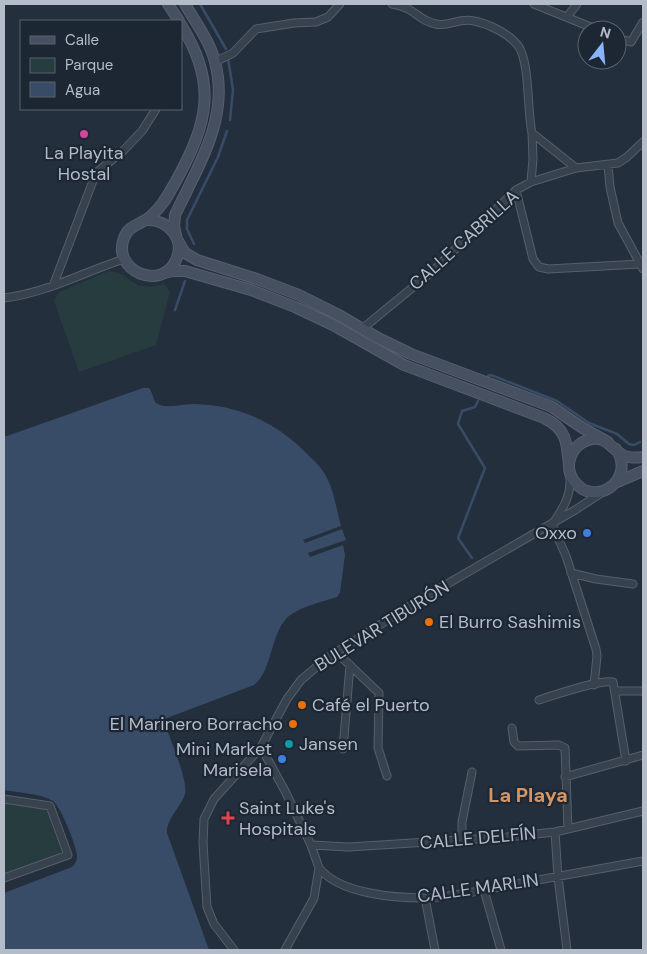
<svg xmlns="http://www.w3.org/2000/svg" width="647" height="954" viewBox="0 0 647 954" font-family="'DM Sans',sans-serif">
<rect width="100%" height="100%" fill="#242f3e"/>
<!-- green -->
<path fill="#263c3f" d="M109 271C134 273 129 294 164 284L170 292 156 345 79 372 54 301 59 292Z
M4 803 40 807 47 810 63 853 4 873Z"/>
<!-- water -->
<path fill="#394c67" d="M143 388H149L151 391 155 402C165 411 181 403 195 404 240 405 280 424 310 457 317 463 323 470 327 478 334 492 337 511 341 526L303 540 305 543 342 529 346 540 308 553 310 557 343 545 345 555 340 592 337 597C322 602 302 606 289 616 270 632 273 670 254 685L167 718 166 727C171 741 188 781 185 794 181 807 166 819 167 833L209 950H4V893L72 867C75 864 77 861 77 857 78 849 60 805 53 801 39 793 20 793 4 790V437Z"/>
<g fill="none" stroke-linecap="round" stroke-linejoin="round">
<!-- stream -->
<path stroke="#394c67" stroke-width="2.5" d="M200 4 226 49
M228 58 233 90 230 120
M194 244 187 229V220L218 157 227 131
M175 310 185 281
M488 376 491 375 557 401 589 423 617 434 629 444 634 445 640 442
M472 558 458 538 485 468 458 424 462 411 475 407 478 401"/>
<defs>
<path id="street" d="M392 4C398 5 405 7 410 10 419 16 425 22 436 24 449 27 460 17 474 21 489 24 510 34 519 47 530 65 527 111 532 133L576 168
M534 4 598 30
M567 17 577 4
M617 38 631 42 643 22
M215 62 233 53 256 29 294 23 316 22 328 17 340 4
M608 165 610 187 618 223 643 269
M531 182 533 159 532 133
M516 190 533 259 539 267 548 269 640 264
M53 286 96 173 123 151 142 131 156 109
M4 298C46 293 84 272 124 259
M362 329 434 270 516 190 531 182 576 168 618 163 627 157 643 142
M554 522C564 507 571 495 570 477
M552 524 566 556 596 649 597 656 594 685
M571 573 596 579 633 584
M336 652 379 693 378 748 387 776
M616 691H643
M539 700C555 695 599 679 613 682L626 761
M512 728 514 742 518 746 559 745 565 748 568 829
M261 747 285 791 311 845 319 868 314 898 285 950
M343 749 350 665
M565 777 643 755
M4 799 50 806 68 855 4 878
M555 832 558 877 567 950
M462 841V822L472 772
M311 845 349 847 507 837 555 832 643 811
M319 868C340 894 394 898 426 898 452 897 479 891 505 886 551 878 597 869 643 861
M484 890 501 950
M425 898 435 950
M234 950 214 924 207 907 203 843 204 819 214 799 261 747 287 699 301 680 327 658 416 602 575 510 603 492"/>
<path id="secondary" d="M168 4 179 21
M146 220C167 219 186 238 176 260 162 292 111 271 124 238 129 224 142 225 152 215 163 206 169 193 176 181 208 123 218 84 181 25
M176 235 174 226 175 215C198 166 230 118 215 62 210 41 195 22 185 4
M178 241 185 253 197 260 257 279 299 295 337 314 378 338 411 354 552 407 581 427 608 442
M164 273 173 271H185L251 290 295 307 333 325 404 365 544 418C567 429 567 443 569 466
M616 449C637 480 594 509 574 481 569 474 568 466 570 459 572 450 579 443 588 440 605 435 609 446 621 454 627 458 636 458 643 457
M615 483 643 471"/>
</defs>
<!-- street casing -->
<use href="#street" stroke="#565f6c" stroke-width="9"/>
<!-- secondary casing -->
<use href="#secondary" stroke="#565f6c" stroke-width="12"/>
<!-- street -->
<use href="#street" stroke="#38414e" stroke-width="7"/>
<!-- secondary -->
<use href="#secondary" stroke="#465061" stroke-width="10"/>
</g>
<!-- markers -->
<circle fill="#d1479c" stroke="#1d2633" stroke-width="2" cx="84" cy="134" r="5"/>
<g fill="#3f7fe0" stroke="#1d2633" stroke-width="2">
<circle cx="587" cy="533" r="5"/>
<circle cx="282" cy="759" r="5"/>
</g>
<g fill="#e8710a" stroke="#1d2633" stroke-width="2">
<circle cx="429" cy="622" r="5"/>
<circle cx="302" cy="705" r="5"/>
<circle cx="293" cy="724" r="5"/>
</g>
<circle fill="#0f9aa8" stroke="#1d2633" stroke-width="2" cx="289" cy="744" r="5"/>
<path fill="#e0444e" stroke="#1d2633" stroke-width="2" d="M225.5 810.5h5v5h5v5h-5v5h-5v-5h-5v-5h5z"/>
<g text-anchor="middle" dominant-baseline="central" stroke-width="4.5" stroke-linejoin="round" paint-order="stroke">
<!-- poi labels -->
<g font-size="18" fill="#b4bcc9" stroke="#1d2633" text-anchor="start">
<text x="84" y="153" text-anchor="middle">La Playita<tspan x="84" dy="21">Hostal</tspan></text>
<text x="577" y="533" text-anchor="end">Oxxo</text>
<text x="439" y="622">El Burro Sashimis</text>
<text x="312" y="705">Café el Puerto</text>
<text x="283" y="724" text-anchor="end">El Marinero Borracho</text>
<text x="299" y="744">Jansen</text>
<text x="272" y="749" text-anchor="end">Mini Market<tspan x="272" dy="21">Marisela</tspan></text>
<text x="239" y="808">Saint Luke's<tspan x="239" dy="21">Hospitals</tspan></text>
</g>
<!-- street labels -->
<g font-size="18" fill="#b4bcc9" stroke="#1d2633">
<text transform="translate(464 240) rotate(-42)">CALLE CABRILLA</text>
<text transform="translate(382 626) rotate(-32)">BULEVAR TIBURÓN</text>
<text transform="translate(478 838) rotate(-5)">CALLE DELFÍN</text>
<text transform="translate(478 888) rotate(-8)">CALLE MARLIN</text>
</g>
<!-- quarter labels -->
<g font-size="20" font-weight="bold" fill="#d59563" stroke="#1d2633">
<text x="528" y="795">La Playa</text>
</g>
</g>
<!-- border -->
<rect width="647" height="954" fill="none" stroke="#b4bcc9" stroke-width="10"/>
<!-- legend -->
<rect x="20" y="20" width="162" height="90" fill="#1d2633" stroke="#59626f"/>
<rect x="30" y="36" width="25" height="8" fill="#465061" stroke="#59626f"/>
<text x="65" y="45" font-size="15" fill="#b4bcc9">Calle</text>
<rect x="30" y="58" width="25" height="15" fill="#263c3f" stroke="#59626f"/>
<text x="65" y="70" font-size="15" fill="#b4bcc9">Parque</text>
<rect x="30" y="82" width="25" height="15" fill="#394c67" stroke="#59626f"/>
<text x="65" y="95" font-size="15" fill="#b4bcc9">Agua</text>
<!-- north arrow -->
<g transform="translate(602 45) rotate(16)"><circle r="24" fill="#1d2633" stroke="#59626f"/>
<path d="M0-4L9 19L0 12L-9 19Z" fill="#8ab4f8"/>
<text y="-8" font-size="14" font-weight="bold" text-anchor="middle" fill="#b4bcc9">N</text>
</g>
</svg>
